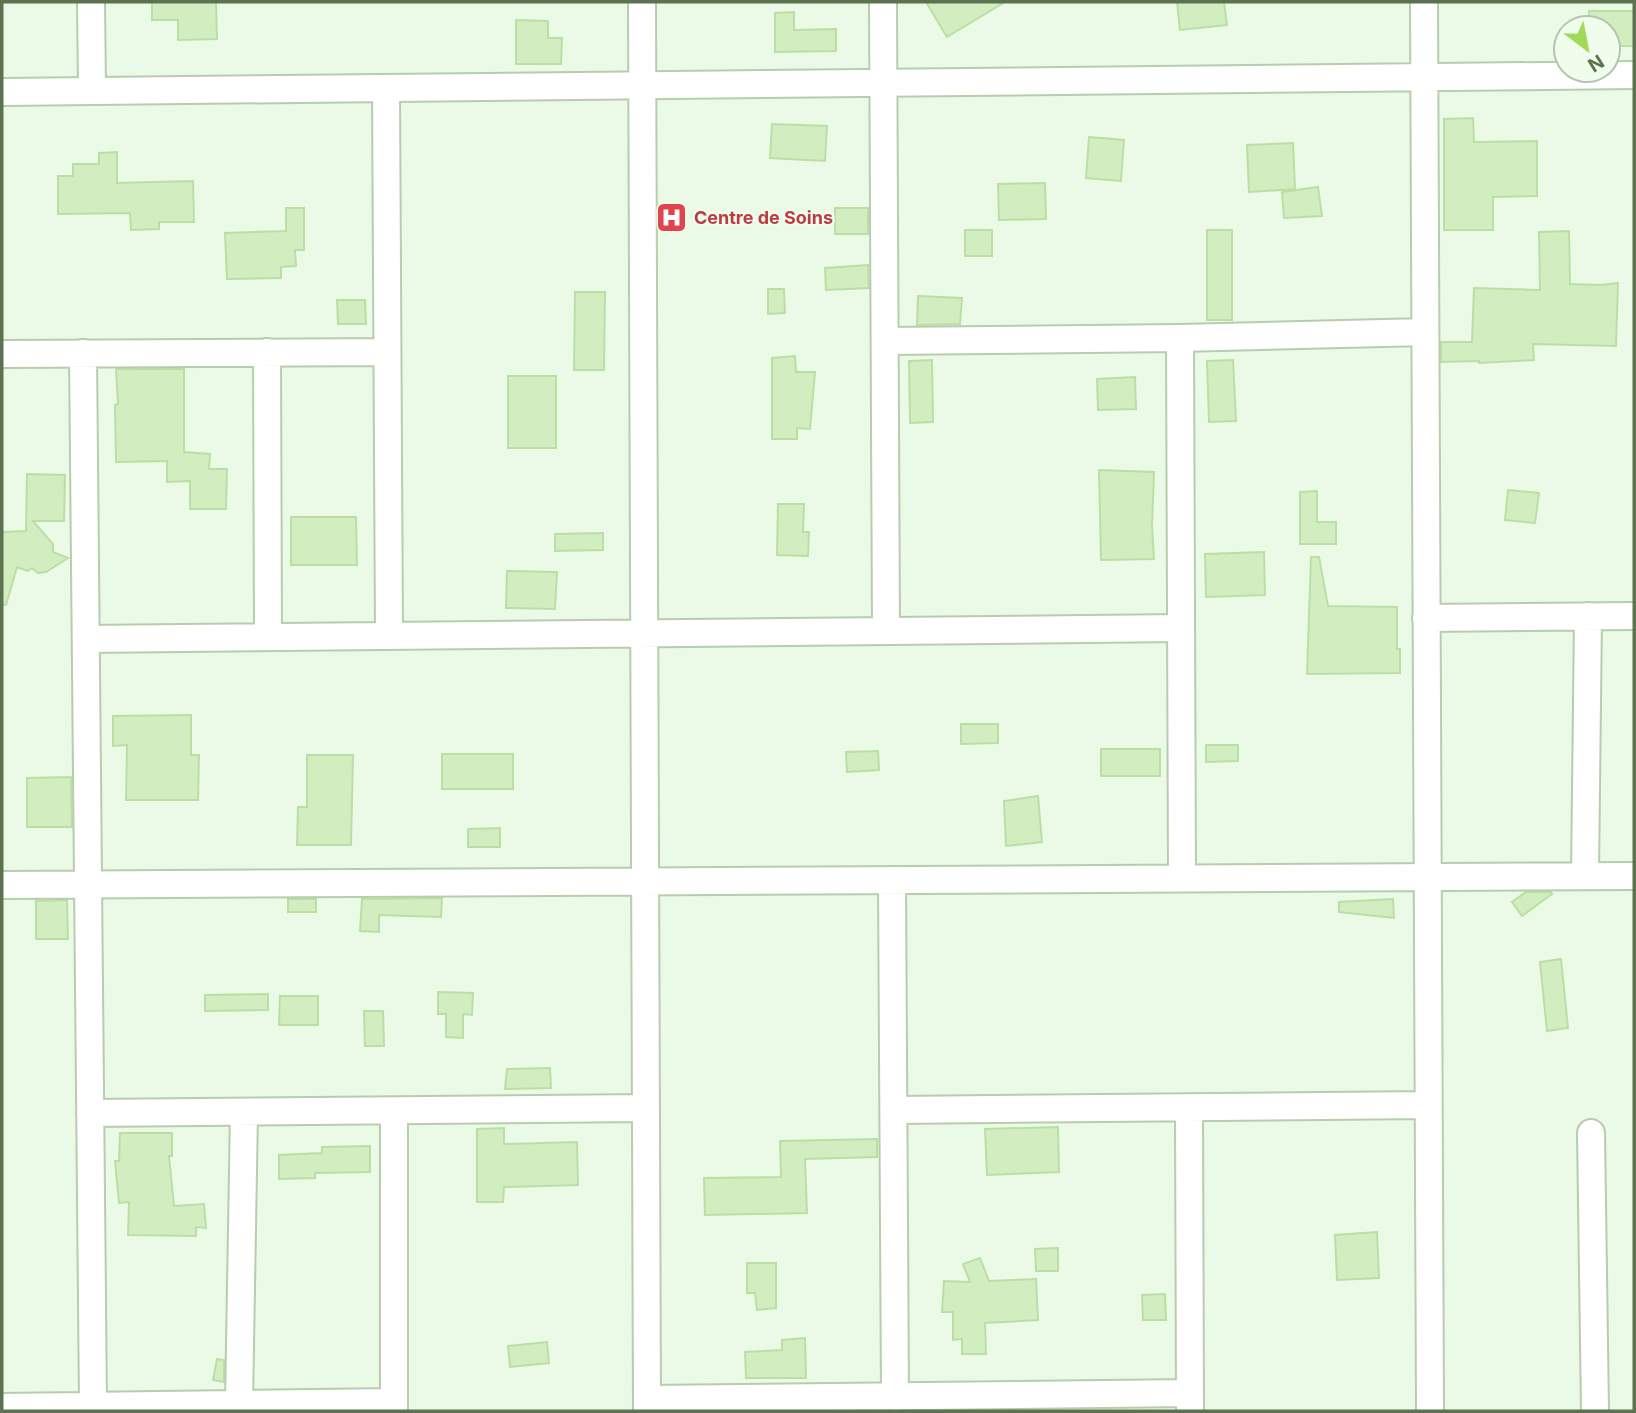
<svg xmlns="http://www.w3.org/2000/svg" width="1636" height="1413" viewBox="0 0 1636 1413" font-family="Inter,sans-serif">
<rect width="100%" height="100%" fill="#ebfae7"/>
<!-- building -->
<path fill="#d2eec1" stroke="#bbdfa3" stroke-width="2" d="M152 2H216L217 39 178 40V20H152Z
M926 2H1005L947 37Z
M1177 2H1224L1227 25 1180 30Z
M1589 11H1634V46H1608V28H1589Z
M794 12V30L836 29V51L775 52V13Z
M516 20 548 21V38H562L561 64H516Z
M1473 118 1474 142 1537 141V196L1493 197V230H1444V119Z
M772 124 827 126 825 161 770 158Z
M1089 137 1124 140 1121 181 1086 178Z
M1293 143 1295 189 1249 192 1247 145Z
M117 152V183L193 181 194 222H159V229L131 230 130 213 58 214V176H73V164H99V153Z
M1045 183 1046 219 999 220 998 184Z
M1318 187 1322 216 1284 218 1282 192Z
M286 208H304V250H295L296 266 281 267V278L227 279 225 233 286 231Z
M835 208H868V234H835Z
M965 230H992V256H965Z
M1207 230H1232V320H1207Z
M1569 231 1570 284 1601 285 1618 283 1616 346 1533 344 1534 360 1479 363V361L1441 362V342H1472L1474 288 1540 290 1539 232Z
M868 265 869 288 826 290 825 268Z
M768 289H784L785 313 768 314Z
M575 292H605L604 370H574Z
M918 296 962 298 960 324 917 325Z
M337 300H365L366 324H338Z
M795 356 796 372H815L810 429 797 428V439H772V358Z
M932 360 933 422 910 423 909 361Z
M1233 360 1236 421 1209 422 1207 361Z
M116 369H184V452L210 454 209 469H227L226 509H190V481L167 482V461L116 462 115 405 118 404Z
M508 376H556V448H508Z
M1135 377 1136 409 1098 410 1097 379Z
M1099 470 1154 472 1152 526 1154 559 1101 560Z
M27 474 65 475 64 521H33L53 544V552L68 558 46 572 38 573 32 568 28 571 17 567 6 605 2 604V532L26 531Z
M1508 490 1539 493 1535 523 1505 520Z
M1317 491V522H1336V544H1300V492Z
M778 504H804L803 532H809L808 556 777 555Z
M291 517H356L357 565H291Z
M603 533V550L555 551V534Z
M1264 552 1265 595 1206 597 1205 554Z
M1311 557H1319L1328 606 1397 607V649H1400V673L1307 674Z
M507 571 557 572 555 609 506 608Z
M191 715V755H199L198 800H126L127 745 113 746V716Z
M961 724H998V743L961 744Z
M1206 745H1238V761L1206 762Z
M1101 749H1160V776H1101Z
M878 751 879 770 847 772 846 752Z
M442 754H513V789H442Z
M307 755H353L351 845H297L298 807H307Z
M71 777 72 827H27V778Z
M1038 796 1042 842 1006 846 1004 801Z
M500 828V847H468V829Z
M1526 892H1551L1552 894 1522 916 1512 902Z
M442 898 441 917 379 915V932L360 931 362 899Z
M288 899H316V912H288Z
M1393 899 1394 918 1339 912V902Z
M67 900 68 939H36V901Z
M1561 959 1568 1028 1547 1031 1540 962Z
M438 992 473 993 472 1015 463 1014V1038L446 1037V1014H438Z
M268 994V1010L205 1011V995Z
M280 996H318V1025H279Z
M364 1011H383L384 1046H365Z
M550 1068 551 1088 505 1089 507 1069Z
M1058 1127 1059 1172 987 1175 985 1129Z
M504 1128V1144L577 1142 578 1185 504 1187 503 1202H477V1129Z
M120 1133H172V1156H169L174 1206 204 1204 206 1228 196 1227V1236L128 1235 129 1202 119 1203 115 1161H119Z
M877 1139V1157L805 1159 807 1213 705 1215 704 1178 781 1177 780 1141Z
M370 1146V1172L315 1173V1178L279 1179V1155L322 1153V1147Z
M1377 1232 1379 1278 1337 1280 1335 1235Z
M1058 1248V1271H1036L1035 1249Z
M980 1258 989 1281 1036 1279 1038 1320 985 1323 986 1354H962V1339L953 1340V1312H942L944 1281 970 1282 963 1264Z
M747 1263H776V1308L757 1310 755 1293H747Z
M1165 1294 1166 1320H1143L1142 1295Z
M805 1338 806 1378H746L745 1352 782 1350V1340Z
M547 1342 549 1363 510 1367 508 1346Z
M217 1359 224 1360V1382L213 1380Z"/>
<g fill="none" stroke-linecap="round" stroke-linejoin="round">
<defs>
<path id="minor" d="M91 2 92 91
M642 2 647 1411
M883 2 886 631
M1424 2 1430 1411
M386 88 389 636
M2 92 1634 75
M1180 338 1182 878
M885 341 1180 338 1425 332
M267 352 268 637
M83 353 93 1406
M2 354 387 352
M1426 618 1634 616
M86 639 1181 628
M1585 876 1588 616
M892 880 895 1397
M2 885 1634 876
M1189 1108 1190 1410
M894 1110 1428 1105
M90 1113 646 1108
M1591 1133 1595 1411
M647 1399 1190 1393
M239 1404 244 1112
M2 1407 394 1402
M394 1411V1111"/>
</defs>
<!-- minor casing -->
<use href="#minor" stroke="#b8ccae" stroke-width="30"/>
<!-- minor -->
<use href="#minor" stroke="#fff" stroke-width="26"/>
</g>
<!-- icons -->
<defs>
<symbol id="hospital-square" viewBox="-11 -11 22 22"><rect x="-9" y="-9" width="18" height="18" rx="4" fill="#e0444e" stroke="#f0fded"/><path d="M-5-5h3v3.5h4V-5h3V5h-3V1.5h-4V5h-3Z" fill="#fff"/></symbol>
</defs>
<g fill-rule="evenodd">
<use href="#hospital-square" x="654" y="200" width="35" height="35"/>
</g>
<g text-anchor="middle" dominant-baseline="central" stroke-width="5" stroke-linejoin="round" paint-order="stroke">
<!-- health labels -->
<g font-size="18" font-weight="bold" fill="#be3a42" stroke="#f0fded" text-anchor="start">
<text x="694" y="217">Centre de Soins</text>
</g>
</g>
<!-- border -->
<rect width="1636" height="1413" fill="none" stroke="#5d724e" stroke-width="7"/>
<!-- north arrow -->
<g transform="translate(1587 49) rotate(148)"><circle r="33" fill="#f0fded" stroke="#b5c5ad" stroke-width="2"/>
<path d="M0-5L12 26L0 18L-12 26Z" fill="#a0da57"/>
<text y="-10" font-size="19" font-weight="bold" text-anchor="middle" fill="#5d724e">N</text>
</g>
</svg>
